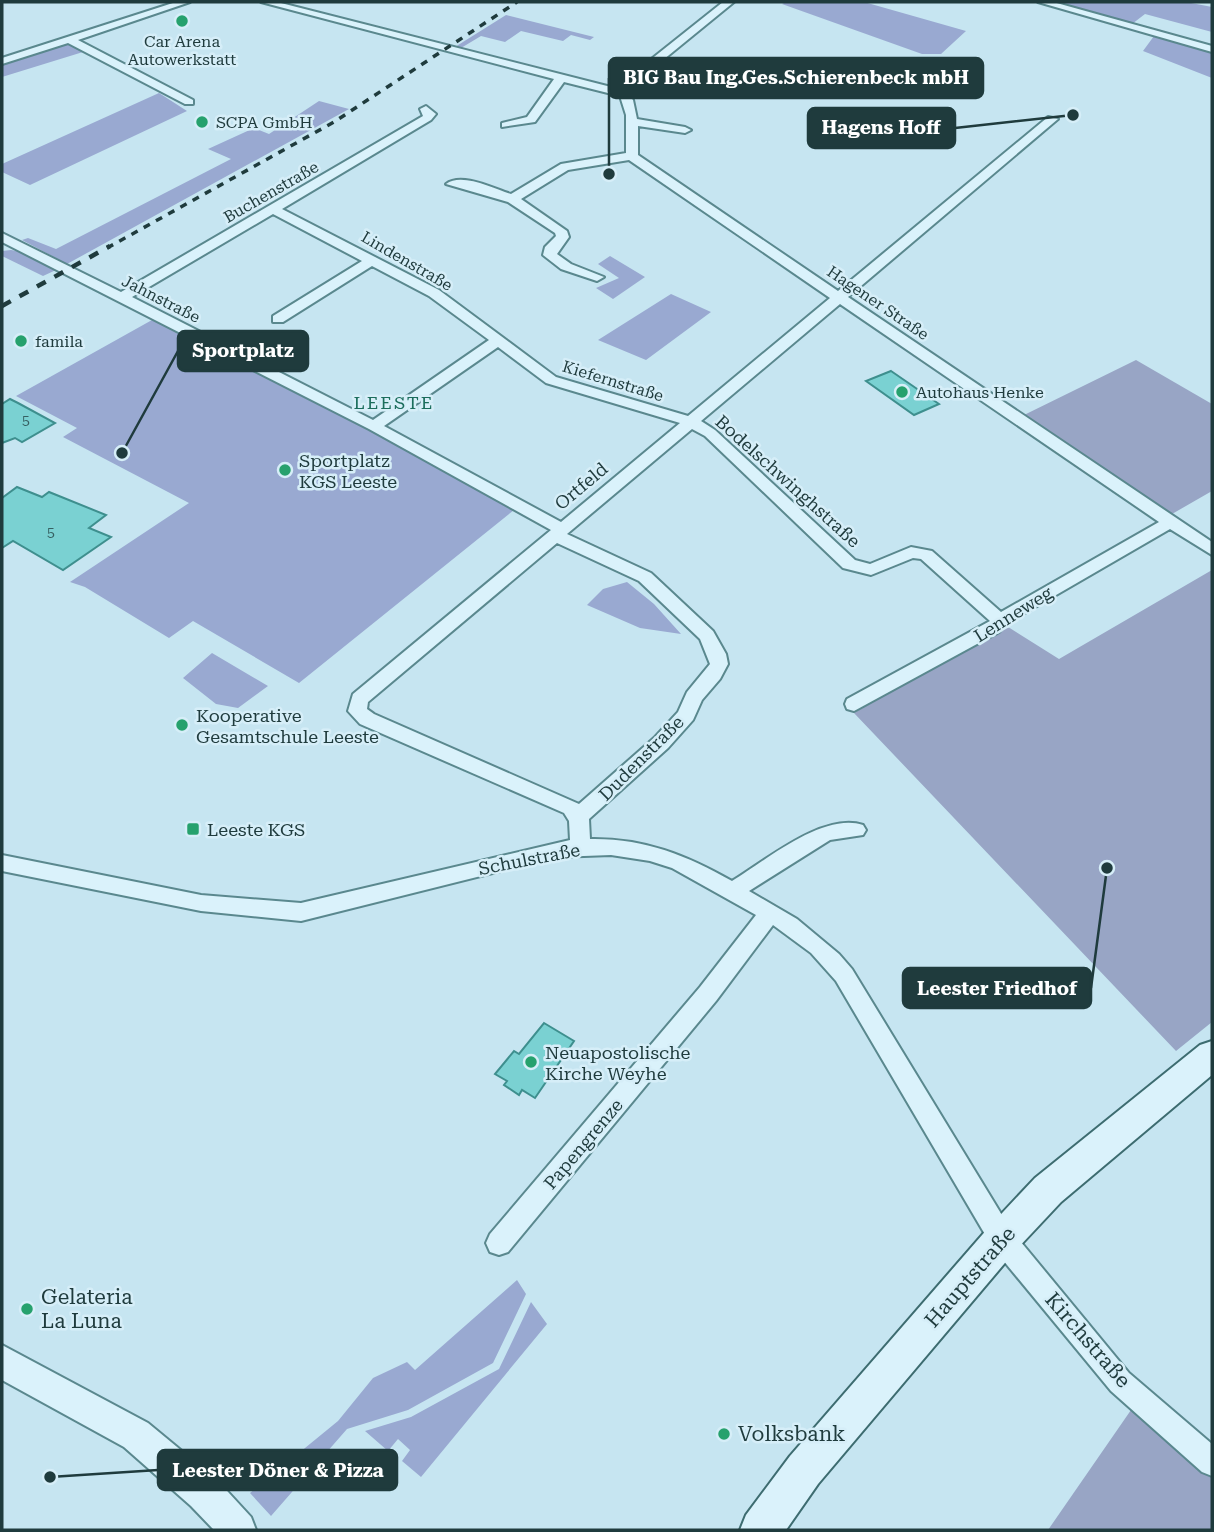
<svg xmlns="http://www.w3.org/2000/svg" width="1214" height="1532" viewBox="0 0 1214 1532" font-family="'Roboto Serif',serif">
<rect width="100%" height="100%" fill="#c6e5f1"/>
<!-- green -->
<path fill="#99a9d1" d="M786 2H864L966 31 941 54H922L782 4Z
M1051 2H1186L1212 7V32L1145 14 1132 24Z
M506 15 594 37 590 40 571 35 563 41 521 31 505 42 481 36 461 48 455 47Z
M1154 36 1212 53V78L1143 51Z
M69 44 83 52 2 77V65Z
M159 93 187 111 30 185 2 172V164Z
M319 101 349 109 67 264 22 240 28 238 56 249 231 159 208 149 254 128 269 134Z
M11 250 22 252 56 270 43 276 2 256V251Z
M610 256 645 277 613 299 596 288 619 278 598 264Z
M671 294 711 312 646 360 598 340Z
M152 320 375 432 514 510 299 683 193 621 169 638 85 587 70 582 189 503 63 437 77 428 16 396Z
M627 582 654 604 681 634 640 628 587 605 603 589Z
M212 653 268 686 238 708 216 704 183 678Z
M517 1280 526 1294 493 1363 408 1410 347 1429 271 1516 250 1493 338 1421 373 1378 407 1362 415 1370Z
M531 1302 547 1324 421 1477 402 1461 410 1450 398 1439 388 1451 365 1431 411 1417 499 1369Z"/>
<!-- cemetery -->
<path fill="#98a5c5" d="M1136 360 1212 404V491L1172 514 1022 416Z
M1212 570V1022L1176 1051 854 713 1005 625 1059 659Z
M1131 1410 1212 1471V1530H1048Z"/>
<!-- building -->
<path fill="#7ad1d2" stroke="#3e8f8e" stroke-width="2" d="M891 371 939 404 914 415 866 381Z
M10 399 18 403 55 423 22 442 15 438 2 443V404Z
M17 487 42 497 49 492 106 515 89 528 111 537 63 570 13 541 2 548V498Z
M544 1023 574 1041 535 1098 522 1090 519 1095 504 1085 507 1081 495 1074 514 1051 519 1054Z"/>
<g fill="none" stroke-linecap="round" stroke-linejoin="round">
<defs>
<path id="minor" d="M176 2H190L78 40 193 100V104H185L68 43 2 64V58Z
M261 2H277L615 88 723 2H734L625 91 633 100 637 119 685 127 691 130 685 133 638 126V155L838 291 1048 117 1058 119 848 297 1212 542V555L1170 529 1006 624 999 632 854 711 847 709 845 704 847 699 990 621 921 559 913 558 871 575 843 568 705 436 692 429 567 534 651 573 713 631 726 654 728 664 720 679 702 700 693 720 668 748 589 819 590 839C644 838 686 855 732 881 765 861 823 812 863 825L866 830 863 835 830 840 749 891 797 919 839 954 852 969 1011 1230 1129 1373 1212 1444V1476L1202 1472 1111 1391 993 1248 836 981 811 953 773 925 716 1001 508 1252 499 1255 490 1252 486 1243 490 1234 700 987 756 915 672 868 650 861 611 855 557 857 301 921 201 911 2 871V855L201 895 301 903 570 840 569 821 564 813 360 724 348 711 353 694 551 530 369 429 2 242V233L121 292 423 116 420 109 426 106 436 114 431 120 282 209 439 290 556 377 688 416 830 298 629 160 568 170 521 199 567 231 569 237 557 254 571 264 604 277 597 281 561 269 543 255 545 247 556 236 555 233 508 202 446 184C462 172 494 189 511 194L561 164 626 153V115L620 96 564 82 535 122 502 127V123L527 117 554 79ZM273 214 362 261 273 316V322H283L372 266 429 296 489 340 373 420 132 297ZM840 304 1159 522 1001 612 932 551 911 547 870 564 855 560 715 430 701 421ZM498 347 546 383 680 423 561 522 384 426ZM557 543 639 581 700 639 710 664 687 692 678 712 654 738 579 804 374 714 367 709 368 702Z
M1038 2H1053L1212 46V52Z"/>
<path id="tertiary" d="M2 1345 148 1423 217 1480 251 1517 256 1530H214L191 1506 124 1447 2 1380Z"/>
<path id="secondary" d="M1212 1041V1075L1061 1202 1015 1251 818 1484 786 1530H740L746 1515 790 1456 989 1227 1035 1178 1200 1045Z"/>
</defs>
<!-- minor casing -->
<use href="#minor" stroke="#5a888e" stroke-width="4"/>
<!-- tertiary casing -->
<use href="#tertiary" stroke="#5a888e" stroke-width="4"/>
<!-- secondary casing -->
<use href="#secondary" stroke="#3d6c70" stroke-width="4"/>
<!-- minor -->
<use href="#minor" fill="#daf2fb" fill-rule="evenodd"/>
<!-- tertiary -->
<use href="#tertiary" fill="#daf2fb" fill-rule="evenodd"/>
<!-- secondary -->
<use href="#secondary" fill="#daf2fb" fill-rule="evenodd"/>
<!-- rail-far1 -->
<path stroke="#1f3b3d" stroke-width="3.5" stroke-dasharray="7 7" stroke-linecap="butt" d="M107 248 334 122 517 2"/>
<!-- rail -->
<path stroke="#1f3b3d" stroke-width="4.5" stroke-dasharray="10 10" stroke-linecap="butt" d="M2 306 110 246"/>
</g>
<!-- markers -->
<g fill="#26a16d" stroke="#d6eef8" stroke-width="2.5">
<circle cx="182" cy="21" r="7"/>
<circle cx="202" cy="122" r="7"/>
<circle cx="21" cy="341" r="7"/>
<circle cx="902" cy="392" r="7"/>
<circle cx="285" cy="470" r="7"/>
<circle cx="182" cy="725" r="7"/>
<rect x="186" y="822" width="14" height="14" rx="3.5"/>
<circle cx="531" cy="1062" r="7"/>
<circle cx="27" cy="1309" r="7"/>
<circle cx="724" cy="1434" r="7"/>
</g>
<g text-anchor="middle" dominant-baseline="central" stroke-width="5" stroke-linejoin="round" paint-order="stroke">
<!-- number labels -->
<g font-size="14" fill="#366062">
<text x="26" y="420">5</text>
<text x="51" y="532">5</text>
</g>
<!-- far-poi labels -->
<g font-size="16" fill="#1f3b3d" stroke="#d6eef8" text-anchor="start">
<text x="182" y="41" text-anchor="middle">Car Arena<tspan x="182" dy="18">Autowerkstatt</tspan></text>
<text x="216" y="122">SCPA GmbH</text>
<text x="35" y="341">famila</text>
<text x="916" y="392">Autohaus Henke</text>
</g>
<!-- far-street labels -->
<g font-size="16" fill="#1f3b3d" stroke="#d6eef8">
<text transform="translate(271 192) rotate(-30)">Buchenstraße</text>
<text transform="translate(407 261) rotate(30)">Lindenstraße</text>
<text transform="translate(161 299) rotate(27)">Jahnstraße</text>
<text transform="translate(878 303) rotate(34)">Hagener Straße</text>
<text transform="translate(613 381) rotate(17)">Kiefernstraße</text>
</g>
<!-- far-quarter labels -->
<g font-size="18" letter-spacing="2" fill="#1b6d5c" stroke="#d6eef8">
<text x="394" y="402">LEESTE</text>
</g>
<!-- poi labels -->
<g font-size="18" fill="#1f3b3d" stroke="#d6eef8" text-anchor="start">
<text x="299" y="460">Sportplatz<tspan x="299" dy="21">KGS Leeste</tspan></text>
<text x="196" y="715">Kooperative<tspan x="196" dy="21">Gesamtschule Leeste</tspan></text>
<text x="207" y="829">Leeste KGS</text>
<text x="545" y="1052">Neuapostolische<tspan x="545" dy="21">Kirche Weyhe</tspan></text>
</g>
<!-- street labels -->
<g font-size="18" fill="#1f3b3d" stroke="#d6eef8">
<text transform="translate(788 481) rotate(42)">Bodelschwinghstraße</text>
<text transform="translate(581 486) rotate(-40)">Ortfeld</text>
<text transform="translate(1013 614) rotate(-32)">Lenneweg</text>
<text transform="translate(641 758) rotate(-45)">Dudenstraße</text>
<text transform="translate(529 859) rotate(-11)">Schulstraße</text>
<text transform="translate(583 1144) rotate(-50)">Papengrenze</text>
</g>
<!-- near-street labels -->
<g font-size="21" fill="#1f3b3d" stroke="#d6eef8">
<text transform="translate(970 1277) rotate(-49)">Hauptstraße</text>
<text transform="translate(1088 1340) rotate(49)">Kirchstraße</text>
</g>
<!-- near-poi labels -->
<g font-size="21" fill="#1f3b3d" stroke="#d6eef8" text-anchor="start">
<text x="41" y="1297">Gelateria<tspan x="41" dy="24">La Luna</tspan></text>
<text x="738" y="1434">Volksbank</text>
</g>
</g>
<!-- callouts -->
<path fill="none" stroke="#1f3b3d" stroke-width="2.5" d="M609 174L609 78M1073 115L955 128M122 453L178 351M1107 868L1091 988M50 1477L158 1470"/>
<g fill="#1f3b3d" stroke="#d6eef8" stroke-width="2.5">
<circle cx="609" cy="174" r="7"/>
<circle cx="1073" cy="115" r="7"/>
<circle cx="122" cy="453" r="7"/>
<circle cx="1107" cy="868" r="7"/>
<circle cx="50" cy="1477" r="7"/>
</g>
<g fill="#1f3b3d" stroke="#1f3b3d" stroke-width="2.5">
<rect x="609" y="58" width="374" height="40" rx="7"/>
<rect x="808" y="108" width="147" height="40" rx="7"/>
<rect x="178" y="331" width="130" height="40" rx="7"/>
<rect x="903" y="968" width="188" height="40" rx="7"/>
<rect x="158" y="1450" width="239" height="40" rx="7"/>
</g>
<g font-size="19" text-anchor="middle" font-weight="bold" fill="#fff">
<text x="796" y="84">BIG Bau Ing.Ges.Schierenbeck mbH</text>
<text x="881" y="134">Hagens Hoff</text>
<text x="243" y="357">Sportplatz</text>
<text x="997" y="995">Leester Friedhof</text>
<text x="278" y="1477">Leester Döner &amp; Pizza</text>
</g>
<!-- border -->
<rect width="1214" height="1532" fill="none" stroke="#1f3b3d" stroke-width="7"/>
</svg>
